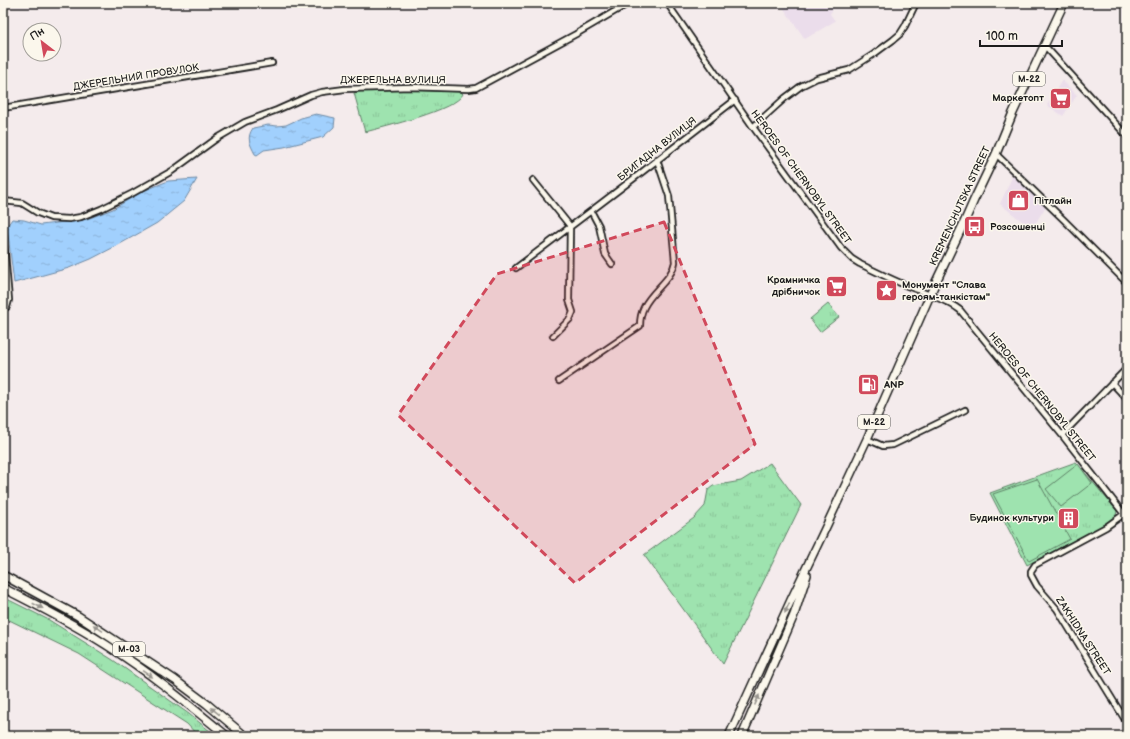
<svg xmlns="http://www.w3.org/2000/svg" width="1130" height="739" viewBox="0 0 1130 739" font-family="'Balsamiq Sans',sans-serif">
<defs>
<pattern id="grass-tufts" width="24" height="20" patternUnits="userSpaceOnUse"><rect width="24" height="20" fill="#9ee3af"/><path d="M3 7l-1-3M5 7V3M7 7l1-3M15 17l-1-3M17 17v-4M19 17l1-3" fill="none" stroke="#88c296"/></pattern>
<pattern id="water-ripples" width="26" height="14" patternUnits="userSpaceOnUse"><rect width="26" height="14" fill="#a1d0fd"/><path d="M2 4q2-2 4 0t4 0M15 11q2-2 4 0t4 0" fill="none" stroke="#8ab2d8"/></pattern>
</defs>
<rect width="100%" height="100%" fill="#f4ebec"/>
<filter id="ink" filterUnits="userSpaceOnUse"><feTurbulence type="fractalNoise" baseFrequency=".025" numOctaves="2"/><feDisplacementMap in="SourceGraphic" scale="8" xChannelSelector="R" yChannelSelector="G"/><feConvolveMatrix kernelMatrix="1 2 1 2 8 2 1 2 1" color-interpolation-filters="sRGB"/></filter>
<g filter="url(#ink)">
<!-- built -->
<path fill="#ebddeb" d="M780 3H836L830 14 835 21 805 39Z
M1062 80 1077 95 1063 116 1047 105Z
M1013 175 1046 206 1032 229 1000 204Z"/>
<!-- grass -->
<path fill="url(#grass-tufts)" stroke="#5d8066" d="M365 90 452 91 461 92 463 94C456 110 384 127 365 132L354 93Z
M828 304 839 317 820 332 810 319Z
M1076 462 1117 511 1115 519 1027 565 990 493Z
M770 463 801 505 723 664 644 555 694 518 705 506 708 490 713 486 741 481Z
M3 597 49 620 113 660 189 714 216 736H198L187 724 79 654 3 617Z"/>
<!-- pitch -->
<path fill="#9ee3af" stroke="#5d8066" d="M1078 464 1092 483 1061 507 1046 489Z
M1037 479 1070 539 1029 561 993 494Z"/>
<!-- water -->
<path fill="url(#water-ripples)" stroke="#6c88a3" d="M316 114 335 118 334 127 323 137 284 147 264 150 257 155 255 154C250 144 246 138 253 128L268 125 277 126 286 125 301 118Z
M197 179 184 201 157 223 120 244 91 259 69 268 14 283 7 226 12 219 24 220 41 225 87 219 113 209 141 192 168 181Z"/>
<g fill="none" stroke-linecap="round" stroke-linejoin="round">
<defs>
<path id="minor" d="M667 3 753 127 841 248 852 259 860 264C879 273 898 283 918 290 933 297 946 299 960 310L1062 435 1127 518
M1044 45 1127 136
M3 108 272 63
M753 127 785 98 801 86 817 78 849 70 874 54 893 40 900 34 905 26 916 3
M996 154 1064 220 1127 283
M533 180 570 226 569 300 573 312 570 319 553 336
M3 201 22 203 38 213 51 218 69 219 81 217 101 209 133 193 172 171 216 139 245 122 277 110 311 95 322 92 345 89 411 87 469 89 476 88 576 34 629 3
M591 211 599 226 605 254 612 264
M3 232 9 300 7 307 3 308
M516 268 633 179 735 100
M559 381 640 326C640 319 641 313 644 307 652 290 672 280 675 262L669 196 657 160
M1112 383 1127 399
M1062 435 1127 368
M867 439 883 446 893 445 965 410
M1124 514 1106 527 1035 565 1031 571V575L1037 586 1057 609 1127 723"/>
<path id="trunk" d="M3 575 78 616 175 680 207 704 245 736
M3 588C37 605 72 623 105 644 148 671 188 704 227 736
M729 736 791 600 824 531 867 439 934 286 963 225 974 200 996 154 1012 115 1064 3
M742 736 794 615 807 575"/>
</defs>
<!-- minor casing -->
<use href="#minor" stroke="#1c1c1c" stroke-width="8"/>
<!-- trunk casing -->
<use href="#trunk" stroke="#1c1c1c" stroke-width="10"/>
<!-- minor -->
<use href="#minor" stroke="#fbf7ec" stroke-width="4.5"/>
<!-- trunk -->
<use href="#trunk" stroke="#fbf7ec" stroke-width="7"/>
</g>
<!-- one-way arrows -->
<defs><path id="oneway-solid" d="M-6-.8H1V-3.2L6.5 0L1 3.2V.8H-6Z"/></defs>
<g fill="#97948e">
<use href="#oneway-solid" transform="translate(38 606) rotate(27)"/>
<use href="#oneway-solid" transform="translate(787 608) rotate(114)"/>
<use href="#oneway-solid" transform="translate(98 628) rotate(-146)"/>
<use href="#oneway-solid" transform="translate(148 674) rotate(35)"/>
<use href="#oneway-solid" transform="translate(757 700) rotate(-67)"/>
<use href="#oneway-solid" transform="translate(215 711) rotate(-141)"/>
</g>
</g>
<!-- marked area -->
<path fill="#d1495b" fill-opacity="0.2" stroke="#d1495b" stroke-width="3" stroke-dasharray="8 5" stroke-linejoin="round" d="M664 222 755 444 575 583 398 415 497 274Z"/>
<!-- icons -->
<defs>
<symbol id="supermarket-square" viewBox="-11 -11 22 22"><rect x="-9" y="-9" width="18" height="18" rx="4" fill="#d1495b" stroke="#fbf7ec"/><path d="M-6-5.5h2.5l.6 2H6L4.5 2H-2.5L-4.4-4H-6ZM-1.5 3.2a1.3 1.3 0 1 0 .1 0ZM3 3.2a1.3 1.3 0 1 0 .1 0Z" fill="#fff"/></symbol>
<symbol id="shop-square" viewBox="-11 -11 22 22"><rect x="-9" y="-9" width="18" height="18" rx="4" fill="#d1495b" stroke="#fbf7ec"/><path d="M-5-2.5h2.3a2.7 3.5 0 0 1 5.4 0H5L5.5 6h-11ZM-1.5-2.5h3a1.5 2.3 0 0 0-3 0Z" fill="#fff"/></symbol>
<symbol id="bus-square" viewBox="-11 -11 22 22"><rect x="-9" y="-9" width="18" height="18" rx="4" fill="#d1495b" stroke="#fbf7ec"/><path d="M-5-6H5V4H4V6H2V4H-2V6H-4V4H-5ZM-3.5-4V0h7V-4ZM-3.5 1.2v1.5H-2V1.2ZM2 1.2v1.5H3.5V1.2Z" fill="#fff"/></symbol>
<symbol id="sight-square" viewBox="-11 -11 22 22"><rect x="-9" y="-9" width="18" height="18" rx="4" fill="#d1495b" stroke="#fbf7ec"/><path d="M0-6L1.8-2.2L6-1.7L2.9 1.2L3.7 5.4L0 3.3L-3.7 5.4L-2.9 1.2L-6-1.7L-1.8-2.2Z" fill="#fff"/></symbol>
<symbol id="fuel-square" viewBox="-11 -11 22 22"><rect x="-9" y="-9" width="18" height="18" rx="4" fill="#d1495b" stroke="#fbf7ec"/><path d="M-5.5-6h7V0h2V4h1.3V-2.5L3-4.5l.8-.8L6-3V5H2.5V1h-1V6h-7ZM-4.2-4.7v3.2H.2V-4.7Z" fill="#fff"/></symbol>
<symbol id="building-square" viewBox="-11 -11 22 22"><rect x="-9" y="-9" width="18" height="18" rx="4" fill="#d1495b" stroke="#fbf7ec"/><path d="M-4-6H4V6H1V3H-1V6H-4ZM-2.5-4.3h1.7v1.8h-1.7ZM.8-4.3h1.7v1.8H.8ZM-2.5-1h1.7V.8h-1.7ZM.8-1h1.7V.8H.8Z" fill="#fff"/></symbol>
</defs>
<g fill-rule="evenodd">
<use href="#supermarket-square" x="1048" y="86" width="25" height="25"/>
<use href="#shop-square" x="1006" y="188" width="25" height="25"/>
<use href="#bus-square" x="962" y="214" width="25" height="25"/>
<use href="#supermarket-square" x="824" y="274" width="25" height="25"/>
<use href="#sight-square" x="874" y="278" width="25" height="25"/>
<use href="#fuel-square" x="856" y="372" width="25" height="25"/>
<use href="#building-square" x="1056" y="506" width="25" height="25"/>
</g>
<g text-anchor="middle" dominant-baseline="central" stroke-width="3" stroke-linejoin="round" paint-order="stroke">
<!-- shield labels -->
<g fill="#fbf7ec" stroke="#5f5e5a" stroke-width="1">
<rect x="1013" y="72" width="32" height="14" rx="3"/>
<rect x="858" y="415" width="32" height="14" rx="3"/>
<rect x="113" y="642" width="32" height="14" rx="3"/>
</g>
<g font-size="9" font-weight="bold" fill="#1c1c1c">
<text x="1029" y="79">М-22</text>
<text x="874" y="422">М-22</text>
<text x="129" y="649">М-03</text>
</g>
<!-- street labels -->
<g font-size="10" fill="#1c1c1c" stroke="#fbf7ec">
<text transform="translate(136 77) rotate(-9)">ДЖЕРЕЛЬНИЙ ПРОВУЛОК</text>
<text x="393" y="80">ДЖЕРЕЛЬНА ВУЛИЦЯ</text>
<text transform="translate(657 149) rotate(-38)">БРИГАДНА ВУЛИЦЯ</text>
<text transform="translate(801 177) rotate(54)">HEROES OF CHERNOBYL STREET</text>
<text transform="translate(960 206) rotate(-65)">KREMENCHUTSKA STREET</text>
<text transform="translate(1042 397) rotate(51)">HEROES OF CHERNOBYL STREET</text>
<text transform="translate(1083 636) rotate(57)">ZAKHIDNA STREET</text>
</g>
<!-- poi labels -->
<g font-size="10" font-weight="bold" fill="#1c1c1c" stroke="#fbf7ec" text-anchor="start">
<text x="1044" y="98" text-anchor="end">Маркетопт</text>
<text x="1034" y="201">Пітлайн</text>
<text x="990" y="227">Розсошенці</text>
<text x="820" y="280" text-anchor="end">Крамничка<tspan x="820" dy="12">дрібничок</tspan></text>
<text x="902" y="285">Монумент "Слава<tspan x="902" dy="12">героям-танкістам"</tspan></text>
<text x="884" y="385">ANP</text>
<text x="1054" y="518" text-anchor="end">Будинок культури</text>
</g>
</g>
<!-- margin -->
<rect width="1130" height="739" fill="none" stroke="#fbf7ec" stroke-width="16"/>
<rect x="8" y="8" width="1114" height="723" fill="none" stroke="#1c1c1c" stroke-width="1.5" filter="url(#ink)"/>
<!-- north arrow -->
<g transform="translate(42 42) rotate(329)"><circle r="19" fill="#fbf7ec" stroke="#a29f99"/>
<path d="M0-3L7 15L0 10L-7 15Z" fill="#d1495b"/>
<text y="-6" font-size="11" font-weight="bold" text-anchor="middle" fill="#1c1c1c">Пн</text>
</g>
<!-- scale -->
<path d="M980 40v6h82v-6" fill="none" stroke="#1c1c1c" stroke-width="2"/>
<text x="986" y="40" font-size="12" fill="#1c1c1c" stroke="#fbf7ec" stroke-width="3" paint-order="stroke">100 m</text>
</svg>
